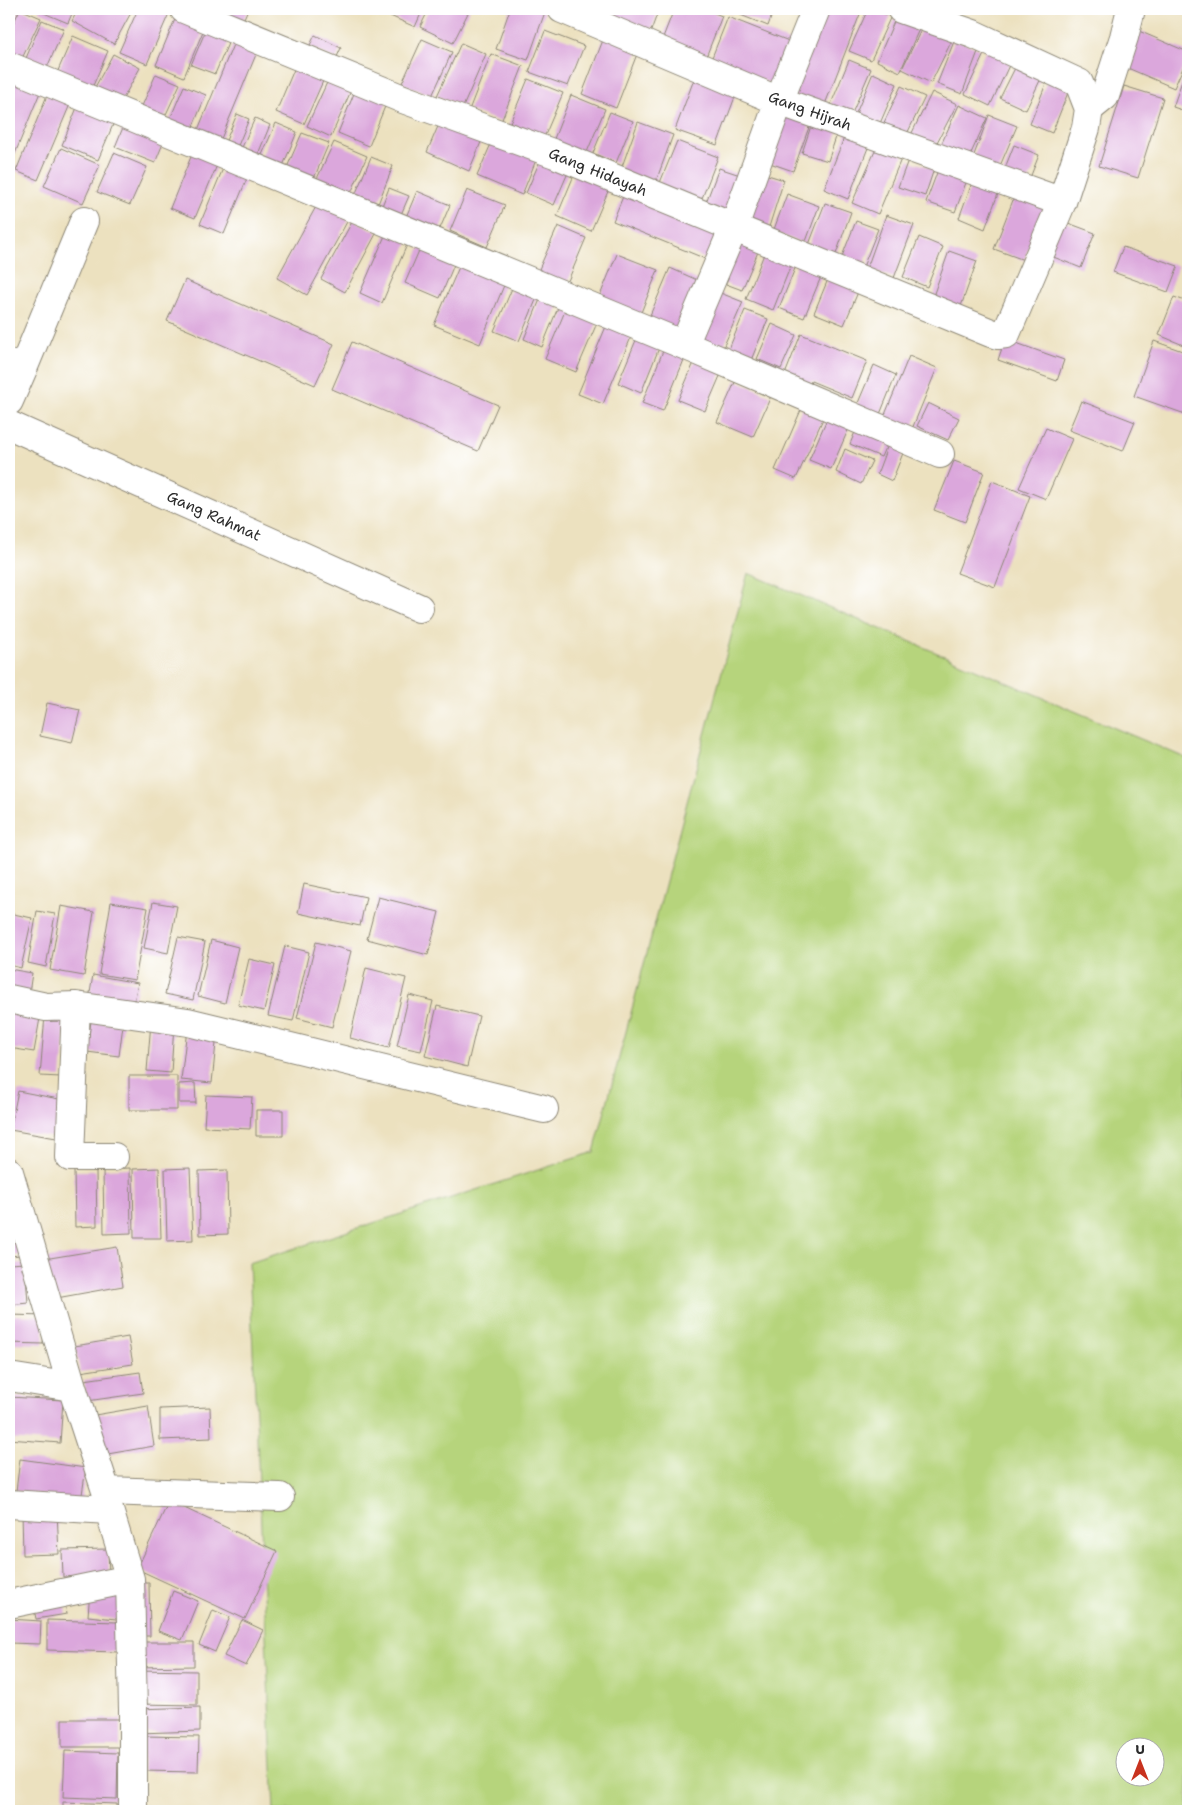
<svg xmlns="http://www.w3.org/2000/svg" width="1197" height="1820" viewBox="0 0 1197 1820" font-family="'Shantell Sans',sans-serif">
<rect width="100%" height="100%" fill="#fff"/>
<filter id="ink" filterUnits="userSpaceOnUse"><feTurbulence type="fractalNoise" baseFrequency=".02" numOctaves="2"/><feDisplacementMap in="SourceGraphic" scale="10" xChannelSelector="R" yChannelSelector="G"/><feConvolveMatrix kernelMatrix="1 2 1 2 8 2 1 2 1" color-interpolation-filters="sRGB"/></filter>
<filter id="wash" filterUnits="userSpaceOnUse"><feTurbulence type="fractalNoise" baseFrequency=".0096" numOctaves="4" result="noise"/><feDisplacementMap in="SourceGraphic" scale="20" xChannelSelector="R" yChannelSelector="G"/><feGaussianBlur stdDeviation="1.12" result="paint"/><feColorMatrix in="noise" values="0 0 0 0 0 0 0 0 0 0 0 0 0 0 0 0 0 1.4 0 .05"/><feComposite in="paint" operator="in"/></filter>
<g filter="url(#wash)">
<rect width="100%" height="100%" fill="#ece1bf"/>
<!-- green -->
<path fill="#b6d47b" stroke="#708053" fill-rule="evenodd" d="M748 573 1188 759V1811H274L249 1263 594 1152ZM1124 1748H1154V1778H1124Z"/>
<g id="blocks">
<!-- building -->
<path fill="#dba7dc" d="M20 9 41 18 19 65 9 61V33Z
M40 9H74L68 23 39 11Z
M78 9H133L114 44 72 21Z
M138 9 170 11 147 64 119 52Z
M212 9H248L242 23Z
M391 9H423L415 27 388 15Z
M429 9H470L453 43 420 27Z
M510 9H536L545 12 528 60 496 49Z
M615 9H659L649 36 610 22Z
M674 9H704L722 16 706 57 662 40Z
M717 9H734L732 14Z
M740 9H774L768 26 738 14Z
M822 9H862L824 107 790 94Z
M868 9 891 16 871 60 849 51Z
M178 12 206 24 184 77 156 65Z
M728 17 799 45 782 88 711 60Z
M896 17 920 27 900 72 877 61Z
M42 20 64 29 45 72 24 63Z
M924 24 953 38 931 83 902 69Z
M208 25 232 34 215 74 191 65Z
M545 31 584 46 568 86 529 72Z
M1139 31 1188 52V74L1183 72 1186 61 1174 88 1123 66Z
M237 35 260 45 218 146 195 137Z
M315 35 341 48 336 59 309 47Z
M605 35 639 49 616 108 582 94Z
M73 36 108 51 92 88 57 73Z
M422 39 452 52 432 96 402 83Z
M955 39 979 49 962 94 937 84Z
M461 43 486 54 463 107 437 96Z
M987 48 1012 59 990 106 965 94Z
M113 54 140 68 120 104 94 89Z
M491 54 523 66 501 122 469 110Z
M298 60 327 72 304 124 276 112Z
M849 60 871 69 850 118 829 109Z
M1019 60 1044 72 1026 110 1000 98Z
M9 71 43 85 12 161 9 160Z
M873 73 897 84 878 128 854 118Z
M156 74 180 84 162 123 139 113Z
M696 74 738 89 717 145 675 130Z
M330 76 353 86 331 137 307 126Z
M1049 76 1071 85 1052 133 1030 124Z
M1183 78 1188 80V112L1173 107Z
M528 79 563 93 543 140 509 125Z
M184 86 206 95 189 136 167 126Z
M357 86 388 99 369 146 338 133Z
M901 86 925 97 904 140 881 129Z
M1124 86 1163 98 1138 178 1099 166Z
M932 92 957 104 932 152 908 141Z
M48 93 71 102 38 180 16 171Z
M571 95 605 109 585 157 552 144Z
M78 105 115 120 98 160 62 145Z
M959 105 987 118 968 160 940 147Z
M783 109 812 119 793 171 764 161Z
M610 112 633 121 616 163 593 153Z
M237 114 249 119 237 148 225 143Z
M989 115 1017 126 997 173 971 163Z
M442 117 484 135 469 171 427 152Z
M255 118 270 125 256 159 240 152Z
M638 122 673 135 655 184 620 172Z
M276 123 297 132 280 173 258 164Z
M812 123 838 131 828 161 802 153Z
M124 125 164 141 155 163 115 147Z
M847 130 871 140 848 199 824 189Z
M302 133 329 143 312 183 285 172Z
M494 137 538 155 522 195 477 176Z
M677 141 718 157 699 206 657 190Z
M334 142 367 156 348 200 314 185Z
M879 142 904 152 878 214 852 203Z
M1014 145 1039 155 1028 183 1003 173Z
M195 147 220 158 195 218 170 208Z
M61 148 100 165 83 203 44 186Z
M114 153 147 167 130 205 97 192Z
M542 156 570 168 554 205 526 193Z
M371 157 393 166 376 209 353 200Z
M908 160 934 169 925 196 898 187Z
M224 166 248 176 224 234 200 224Z
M577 168 612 182 591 231 557 216Z
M719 168 743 176 730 214 705 205Z
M938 170 967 180 955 212 926 202Z
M758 172 784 180 768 230 742 221Z
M973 180 999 191 985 229 959 218Z
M389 188 409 196 399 219 380 211Z
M626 189 725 229 711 261 613 221Z
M467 190 505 205 487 247 450 231Z
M417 191 450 205 436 238 403 224Z
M787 194 819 206 805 244 773 232Z
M1015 195 1045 206 1024 260 994 249Z
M318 203 348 220 307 295 277 278Z
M825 203 851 212 835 257 808 247Z
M886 215 914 225 894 278 867 268Z
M353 220 377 232 345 292 321 279Z
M1060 220 1095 233 1081 268 1046 254Z
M856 221 878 229 863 267 841 259Z
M558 226 586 238 565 288 536 276Z
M387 231 409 240 382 303 360 293Z
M736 237 760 247 742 290 718 281Z
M919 237 943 247 927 287 903 277Z
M421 246 456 260 440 298 405 283Z
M1123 247 1178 266 1168 292 1113 272Z
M766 249 793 260 773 310 746 299Z
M949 251 977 261 960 309 932 299Z
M617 254 658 270 638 320 597 303Z
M462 260 507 278 480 344 434 325Z
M798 261 823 272 804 318 779 308Z
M670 268 704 283 683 334 648 320Z
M831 272 861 285 844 325 814 313Z
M185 280 334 344 315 385 167 321Z
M513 286 538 295 519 341 494 331Z
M718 292 743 302 722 350 697 340Z
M541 297 559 305 542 347 524 339Z
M1174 297 1188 302V347L1159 335Z
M745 310 768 319 749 365 726 356Z
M565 311 597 323 576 372 545 359Z
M607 324 632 335 603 404 578 394Z
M772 324 796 335 781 369 757 359Z
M639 333 661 343 641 393 618 383Z
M801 334 867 361 852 398 811 381 809 387 784 377Z
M1005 339 1064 360 1057 381 998 360Z
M1154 341 1188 353V415L1134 396Z
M352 342 498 405 478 451 332 389Z
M665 346 686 355 663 411 642 403Z
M909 356 937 368 912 429 884 417Z
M696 358 723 369 705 411 678 400Z
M874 365 896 375 878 419 855 410Z
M736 380 771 396 753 437 717 422Z
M1081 401 1135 422 1123 451 1069 430Z
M804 403 826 412 796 479 775 470Z
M928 403 959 418 948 440 917 426Z
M830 412 852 421 831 469 809 460Z
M858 425 889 438 881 457 850 444Z
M1046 428 1072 439 1046 499 1019 488Z
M889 442 905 448 892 481 877 474Z
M845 449 872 461 861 484 836 472Z
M954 461 984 472 965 522 934 510Z
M992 481 1030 496 995 587 957 573Z
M47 703 80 710 72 743 40 736Z
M304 884 366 897 360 926 298 913Z
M378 897 439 912 428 955 367 939Z
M111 902 148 908 135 980 99 974Z
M153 902 177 906 168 953 144 948Z
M61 906 94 912 84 976 50 970Z
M37 911 55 914 46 967 28 963Z
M9 913 32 918 21 968 9 965Z
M178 937 205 942 193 1000 165 994Z
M211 940 238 947 225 1003 198 996Z
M316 942 351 951 332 1027 297 1018Z
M285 946 309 952 293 1021 268 1016Z
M249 959 275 965 264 1011 238 1005Z
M366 968 406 978 389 1048 350 1038Z
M9 969 32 973 28 1000 9 996Z
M93 975 138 983 133 1007 89 999Z
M409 995 433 1001 421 1051 397 1046Z
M437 1006 479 1016 467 1067 425 1056Z
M9 1013 40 1018 34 1052 9 1048Z
M45 1015 66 1017 61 1077 40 1076Z
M91 1021 123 1025 119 1056 87 1052Z
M151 1022 174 1024 171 1073 147 1071Z
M187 1029 217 1033 212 1083 181 1080Z
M129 1076H177V1110H129Z
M195 1083 196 1103H179V1084Z
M18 1091 69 1101 62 1139 10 1130Z
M206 1095 252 1097 250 1129 204 1127Z
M256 1110H283V1136H256Z
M130 1168 131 1233 104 1234 103 1169Z
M159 1168 161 1238H134L133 1169Z
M190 1168 193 1240 167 1241 165 1169Z
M227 1170 228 1234 200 1235 199 1171Z
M74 1171H96L97 1226 75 1227Z
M9 1223H21V1255L9 1256Z
M117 1247 123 1286 51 1299 44 1259Z
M25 1263 28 1303 9 1305V1264Z
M9 1315 45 1316 43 1344 9 1343Z
M128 1337 133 1364 80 1372 75 1346Z
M140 1372 143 1393 87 1401 84 1380Z
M9 1397 63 1400 60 1443 9 1439Z
M148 1406 154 1446 102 1455 95 1415Z
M210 1407 211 1438 160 1440V1409Z
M20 1459 86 1468 81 1501 16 1491Z
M169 1501 277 1551 245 1619 137 1569Z
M57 1511 59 1554 23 1555 22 1512Z
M108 1549 109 1576 63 1577 62 1550Z
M132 1583H149L150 1636H134Z
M90 1590 127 1594 125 1620 88 1616Z
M173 1591 198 1601 182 1640 158 1631Z
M64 1598 67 1614 36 1619 33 1603Z
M213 1610 230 1617 215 1652 199 1645Z
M9 1619 41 1621 40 1644 9 1643Z
M47 1620 118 1622V1652L47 1650Z
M242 1620 263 1630 246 1666 224 1656Z
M136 1642H194V1666L136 1667Z
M136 1670 197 1671V1705L136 1704Z
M200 1707V1731L138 1733 137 1709Z
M62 1719H120V1747H62Z
M143 1736 199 1737 198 1772 142 1771Z
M65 1751 118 1753 117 1799 63 1797Z
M63 1802 117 1804V1811H63Z"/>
</g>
</g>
<g filter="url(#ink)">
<use href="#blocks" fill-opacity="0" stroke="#8c8675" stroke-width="1"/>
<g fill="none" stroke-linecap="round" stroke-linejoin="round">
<defs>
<path id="street" d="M184 9 403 99 555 154 991 333 998 335 1006 334 1062 202 1086 128 1089 109 1079 83 973 34 901 9
M562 9 779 101 1062 202
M9 66 684 345 940 454
M1089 109 1105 96 1124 37 1131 9
M684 345 734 227 779 101 816 9
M9 364 23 369 84 221
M9 401 23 369
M9 425 419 608
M9 999 46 1007 76 1006 188 1022 544 1109
M76 1006 70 1157H114
M9 1172 72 1387 106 1491 109 1510 130 1579 133 1710V1811
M9 1377 72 1387
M106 1491 280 1497
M9 1504 109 1510
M9 1604 130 1579"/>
</defs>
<!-- street casing -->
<use href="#street" stroke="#8c8675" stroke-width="30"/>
<!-- street -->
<use href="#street" stroke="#fff" stroke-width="28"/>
</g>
</g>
<g text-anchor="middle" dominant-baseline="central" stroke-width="4" stroke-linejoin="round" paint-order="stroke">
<!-- street labels -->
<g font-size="15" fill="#2b2b2b" stroke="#fff">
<text transform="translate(810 111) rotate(20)">Gang Hijrah</text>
<text transform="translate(598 172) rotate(22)">Gang Hidayah</text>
<text transform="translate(214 516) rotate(24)">Gang Rahmat</text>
</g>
</g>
<!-- margin -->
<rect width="1197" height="1820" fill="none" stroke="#fff" stroke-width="30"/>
<!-- north arrow -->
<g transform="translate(1140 1762)"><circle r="24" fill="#ffffff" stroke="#aaaaaa"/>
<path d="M0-4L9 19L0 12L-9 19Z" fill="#c8321e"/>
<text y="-8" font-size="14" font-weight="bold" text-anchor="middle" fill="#2b2b2b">U</text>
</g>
</svg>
